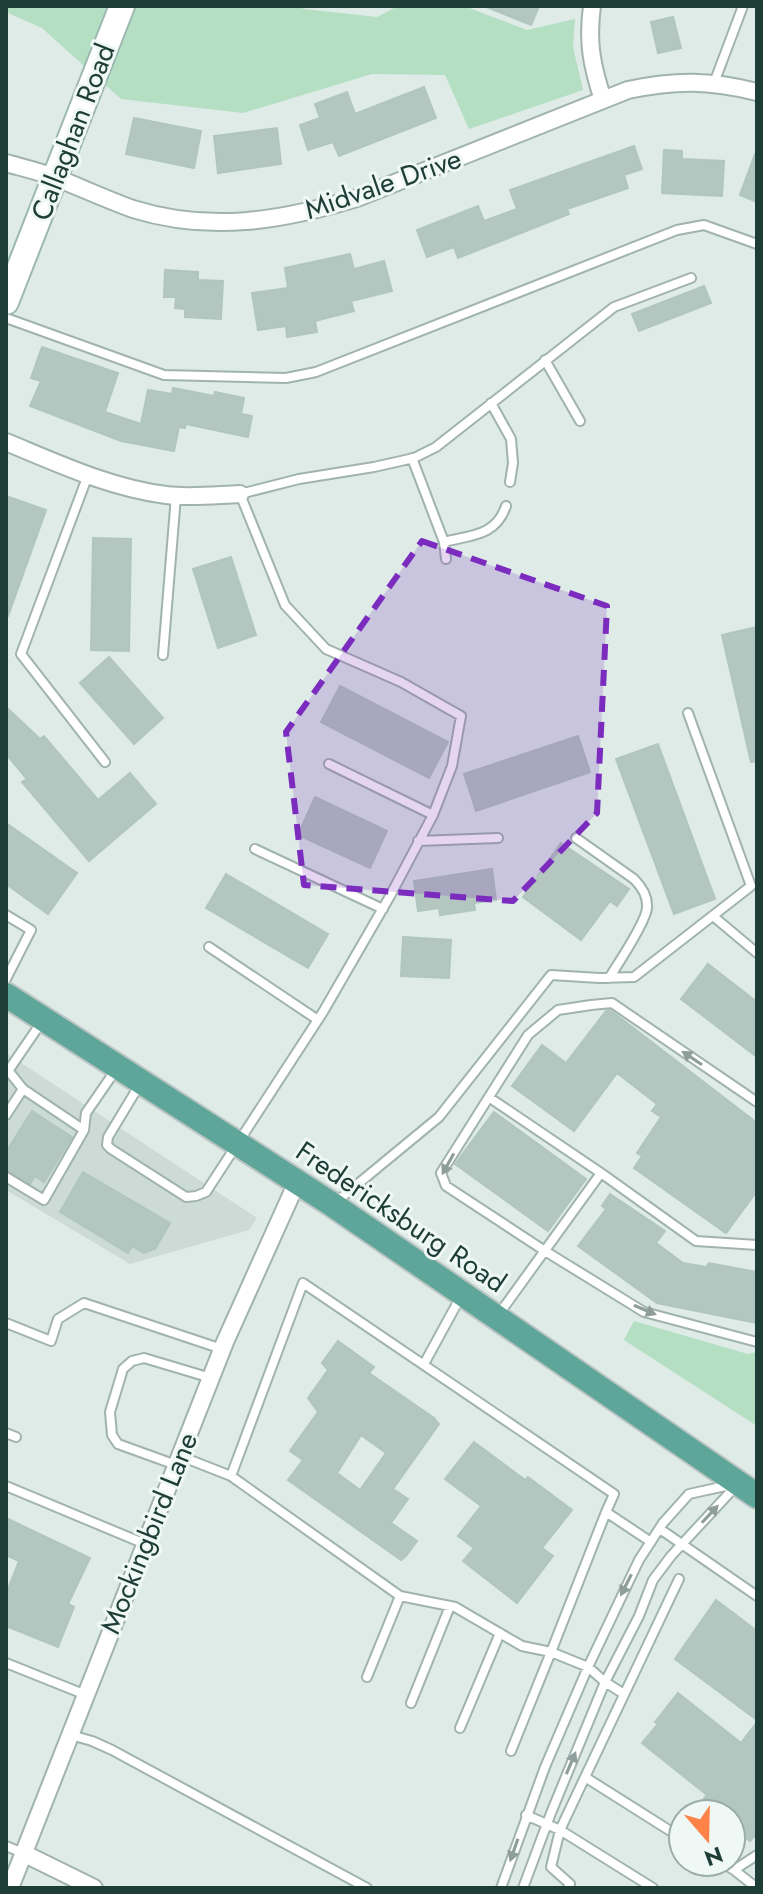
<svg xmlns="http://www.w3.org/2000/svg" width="763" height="1894" viewBox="0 0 763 1894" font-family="Jost,sans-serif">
<rect width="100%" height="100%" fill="#deebe6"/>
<!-- built -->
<path fill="#ccdbd6" d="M6 1053 257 1218 249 1230 130 1264 6 1190Z"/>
<!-- green -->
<path fill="#b4dfc3" d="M6 6H298L304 9 377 17 398 6H464L527 30 575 19 573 47 583 90 469 129 445 75 372 74 243 113 121 99 42 28 6 12Z
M634 1321 748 1354 757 1352V1426L624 1340Z"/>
<!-- building -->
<path fill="#b3c6c0" stroke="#b0c6be" stroke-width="2" fill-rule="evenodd" d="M484 6H539L531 25Z
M673 17 681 48 658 53 651 22Z
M424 87 436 118 339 156 333 142 308 150 300 125 320 118 315 104 347 92 355 114Z
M134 118 201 131 194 168 126 154Z
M277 128 281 164 218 173 214 136Z
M634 146 642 169 624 175 628 188 567 209 569 214 458 258 454 247 427 257 417 230 478 206 484 221 517 209 510 190Z
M664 150 682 151V159L724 161 722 196 662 193Z
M755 154H757V202L740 195Z
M350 254 354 269 384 261 392 291 351 301 354 311 315 321 317 332 287 337 286 326 258 330 252 293 288 288 285 268Z
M165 270 198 272V280L223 281 221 319 185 317V309L175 308 176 297H164Z
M704 286 711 303 639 331 632 314Z
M42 347 118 373 105 412 141 424 148 390 172 394 173 388 214 396 215 392 244 398 241 414 252 416 248 437 186 424 185 428 179 427 174 451 121 441 30 406 41 381 31 378Z
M6 496 46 510 8 616H6Z
M93 538 131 539 129 651 91 650Z
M231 557 256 635 218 648 193 569Z
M757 627V761L751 762 722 635Z
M109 657 163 718 134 744 80 683Z
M340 686 448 742 429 778 321 722Z
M6 707 40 739 44 736 98 800 130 773 156 804 89 861 22 782 27 779 6 754Z
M578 736 590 772 476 811 464 774Z
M658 744 715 899 674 914 616 759Z
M315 797 387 831 370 868 298 835Z
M6 823 77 873 48 914 6 884Z
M561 843 629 889 617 906 610 901 581 940 523 897Z
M492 869 496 900 474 903 475 910 440 915 439 908 418 911 414 881Z
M226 874 328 934 308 968 206 908Z
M403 937 451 940 449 978 401 976Z
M708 964 757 1002V1057L681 999Z
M610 1010 757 1123V1191L726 1233 634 1168 642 1156 637 1153 661 1117 652 1111 657 1104 617 1073 574 1131 512 1086 542 1045 566 1063 606 1011Z
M32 1111 72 1137 44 1182 35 1176 30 1184 6 1170V1152Z
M494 1112 586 1179 548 1231 455 1164Z
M83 1172 170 1223 155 1249 144 1253 132 1246 128 1253 60 1212Z
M610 1194 665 1231 656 1243 683 1263 706 1267 709 1263 757 1272V1323L657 1303 578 1246 606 1209 602 1206Z
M338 1341 374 1367 369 1373 434 1418 439 1424 393 1489 408 1499 391 1523 417 1541 406 1556 401 1560 288 1480 303 1460 290 1451 318 1412 308 1398 328 1370 322 1363ZM361 1435 386 1453 360 1490 337 1473Z
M474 1442 525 1480 528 1477 572 1510 542 1548 553 1556 517 1603 463 1561 474 1548 458 1536 481 1506 445 1479Z
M6 1518 90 1558 68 1604 74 1607 58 1647 6 1626V1594L19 1561 6 1555Z
M716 1600 757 1631V1720L675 1659Z
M678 1693 741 1743 757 1722V1833L750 1841 731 1825V1814H717L702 1801 707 1795 642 1743 658 1724 655 1722Z"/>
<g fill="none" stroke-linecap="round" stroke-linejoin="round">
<defs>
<path id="lane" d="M714 83 743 6
M6 318 164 375 286 378 316 372 677 230 704 225 757 244
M545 360 580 421
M491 403 511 439 513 463 510 482
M412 458 444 542 446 559
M88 475 21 654 105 762
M444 542C471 535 496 536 506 506
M163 655 176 496
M329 764 433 815
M576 838 634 879C642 887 648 896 647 908 646 922 618 964 609 978
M418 841 498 838
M255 849 383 909
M6 915 31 930 6 979
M713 916 757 953
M209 947 318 1020
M7 1069 23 1089
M6 1074 43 1020
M140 1084 108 1137 107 1145 111 1149 186 1197 196 1196 206 1192 323 1012 390 896 433 815 452 766 461 716 401 682 326 649 285 605 240 494 299 479 374 467 414 458 436 447 614 307 691 278
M490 1098 601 1173 499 1314
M757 1102 612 1003 591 1005 558 1010 528 1035 441 1173 446 1186 545 1251 644 1312 757 1342
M6 1115 23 1089 84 1130
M601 1173 696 1241 757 1245
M6 1177 44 1200 84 1130 86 1113 117 1068
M336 1202 439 1117 551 975 599 978 634 977 751 886 688 713
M6 1323 51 1341 58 1319 84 1303 222 1349
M424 1364 460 1298
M6 1433 16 1437
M180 1456 231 1476
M176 1465 118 1444 112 1435 110 1412 123 1369 132 1361 144 1358 211 1378
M6 1486 145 1544
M606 1512 551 1652 588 1667 605 1682 624 1694
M660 1529 757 1596
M679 1579 585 1777 683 1839
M6 1663 86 1695
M367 1677 400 1596
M411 1703 450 1606
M460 1728 500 1633
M71 1735 92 1741 112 1750 367 1888
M511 1751 551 1652 522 1646 455 1607 400 1596 231 1476 303 1283 614 1494 606 1512 651 1542
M526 1815 560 1830 585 1777
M6 1846 23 1853
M721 1862 734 1870 757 1855
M734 1870 757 1888
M501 1888 545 1767 588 1667 639 1560 663 1523 689 1494 730 1485
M523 1888 551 1813 605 1682 639 1616 653 1580 671 1556 735 1487
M568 1888 570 1884 551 1867 560 1830 653 1888"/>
<path id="street" d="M592 6C587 43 592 66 603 100
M6 163C24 168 42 172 59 179 84 189 108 200 133 209 210 233 281 221 357 198L628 90C676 80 709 80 757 92
M6 442C57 463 110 488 166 495 191 498 215 495 240 494
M23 1853 94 1888
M10 1888 225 1342 297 1182"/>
<path id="secondary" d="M6 302 122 6"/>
<path id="primary" d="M6 995 333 1205 757 1496"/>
</defs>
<!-- lane casing -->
<use href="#lane" stroke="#a1b3ae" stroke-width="12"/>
<!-- street casing -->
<use href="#street" stroke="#a1b3ae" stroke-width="20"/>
<!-- secondary casing -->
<use href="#secondary" stroke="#9cb8b0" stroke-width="28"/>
<!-- primary casing -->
<use href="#primary" stroke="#bcc5c3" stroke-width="28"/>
<!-- lane -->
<use href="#lane" stroke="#fff" stroke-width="8"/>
<!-- street -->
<use href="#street" stroke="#fff" stroke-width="16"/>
<!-- secondary -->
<use href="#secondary" stroke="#fff" stroke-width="24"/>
<!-- primary -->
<use href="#primary" stroke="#5ea699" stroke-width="24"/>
</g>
<!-- one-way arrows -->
<defs><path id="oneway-solid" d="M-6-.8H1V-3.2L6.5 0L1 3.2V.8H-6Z" transform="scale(2)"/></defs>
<g fill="#8e9e9b">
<use href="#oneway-solid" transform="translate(692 1058) rotate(-146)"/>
<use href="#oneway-solid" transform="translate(448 1164) rotate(119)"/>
<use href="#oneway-solid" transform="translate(645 1310) rotate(23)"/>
<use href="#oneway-solid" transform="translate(710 1514) rotate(-47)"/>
<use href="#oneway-solid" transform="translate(626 1585) rotate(117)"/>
<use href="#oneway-solid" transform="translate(571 1763) rotate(-67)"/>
<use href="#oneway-solid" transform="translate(514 1850) rotate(109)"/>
</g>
<!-- marked area -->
<path fill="#7b2cbf" fill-opacity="0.2" stroke="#7b2cbf" stroke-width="6" stroke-dasharray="16 10" stroke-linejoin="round" d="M422 541 607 606 597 813 513 901 304 885 286 732Z"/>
<g text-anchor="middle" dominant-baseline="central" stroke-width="6" stroke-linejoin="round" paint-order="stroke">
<!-- street labels -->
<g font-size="28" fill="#1e3d37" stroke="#eff8f4">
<text transform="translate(73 132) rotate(-69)">Callaghan Road</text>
<text transform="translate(383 184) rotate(-19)">Midvale Drive</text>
<text transform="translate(401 1217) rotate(34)">Fredericksburg Road</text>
<text transform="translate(149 1533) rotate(-68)">Mockingbird Lane</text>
</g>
</g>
<!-- border -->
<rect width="763" height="1894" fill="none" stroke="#1e3d37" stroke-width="16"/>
<!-- north arrow -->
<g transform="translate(707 1838) rotate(160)"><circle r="38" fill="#eff8f4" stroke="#9bada8" stroke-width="2"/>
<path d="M0-6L14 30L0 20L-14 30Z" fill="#ff8348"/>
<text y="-12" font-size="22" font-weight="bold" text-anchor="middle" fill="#1e3d37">N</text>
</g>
</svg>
